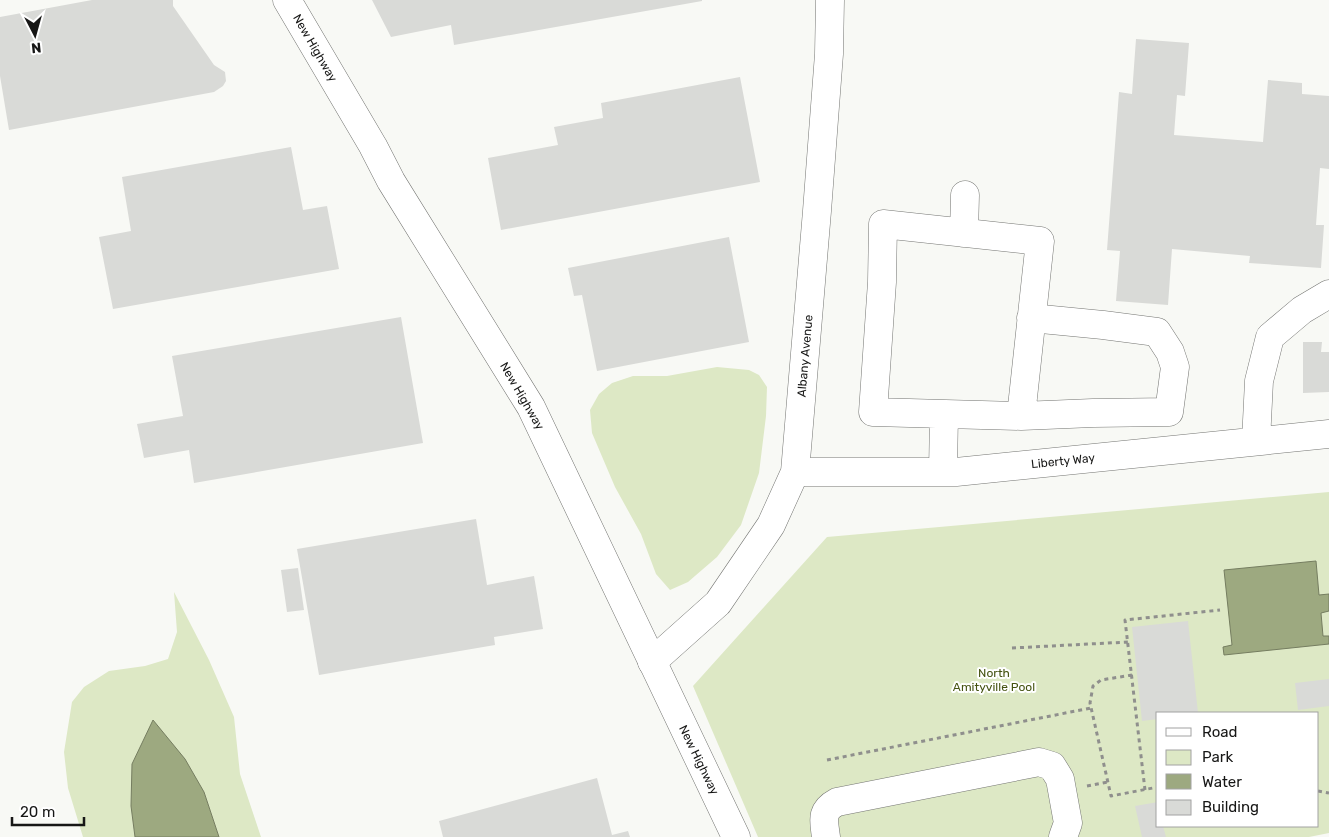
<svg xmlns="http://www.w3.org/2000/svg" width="1329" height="837" viewBox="0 0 1329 837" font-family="Rubik,sans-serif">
<rect width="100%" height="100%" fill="#f8f9f5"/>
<!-- green -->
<path fill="#dde8c5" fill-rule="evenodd" d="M717 367 749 370 759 375 767 387 766 416 759 473 741 525 717 557 688 582 670 590 656 574 641 534 615 487 592 433 590 410 599 394 612 383 633 376H667Z
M1329 492V833L1309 837H758L693 686 827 537ZM1158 713H1318V826H1158Z
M174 592 209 660 234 717 240 774 261 837H83L68 788 64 752 72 702 84 687 109 671 145 666 168 659 177 632Z"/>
<!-- water -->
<path fill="#9da980" stroke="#757d60" d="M1316 561 1319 595 1329 594V611L1321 613 1323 636H1329V644L1224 655 1223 647 1232 645 1224 570Z
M153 720 185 759 204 792 219 837H135L131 806 132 764Z"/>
<!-- building -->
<path fill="#d9dad7" d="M92 0H173V6L214 65 225 72 226 81 223 86 214 92 9 130 0 76V17Z
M372 0H702V1L454 45 451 25 391 37Z
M1136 39 1189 43 1185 96 1177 95 1174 135 1263 142 1268 80 1302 83V94L1329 96V169L1320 168 1316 225H1324L1321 268 1249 263 1250 256 1172 249 1168 305 1116 301 1120 251 1107 250 1119 92 1132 94Z
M740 77 760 182 501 230 488 158 558 145 554 127 603 118 601 103Z
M291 147 303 210 327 206 339 269 113 309 99 237 131 231 122 177Z
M729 237 749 342 597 371 582 295 574 296 568 268Z
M401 317 423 443 194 483 189 450 144 458 137 424 183 416 172 356Z
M1303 342H1322L1321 352H1329V392L1303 393Z
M476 519 487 585 534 576 543 629 494 637 495 645 319 675 297 549Z
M298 568 304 610 287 612 281 570Z
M1188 621 1198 713H1158V719L1142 721 1132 627Z
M1329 679V706L1298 710 1295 683Z
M597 778 612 835 628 831 630 837H443L439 821Z
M1158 802V826H1163L1166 837H1142L1135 806Z"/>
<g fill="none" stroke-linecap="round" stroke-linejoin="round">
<defs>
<path id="minor" d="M964 233 965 195
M1021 416 1040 241 883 224 882 282 873 412 1021 416 1093 413 1169 412 1175 367 1170 352 1157 332 1103 325 1031 318
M1256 441 1259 381 1270 337 1302 310 1329 294
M795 472H956L1329 434
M943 472 944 414
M652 662 718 603 771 525 795 472 817 211 829 54 830 0
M826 837C824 821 820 811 837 802L1039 762 1052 766 1060 779 1068 823 1063 837"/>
<path id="major" d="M287 0 373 146 391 181 531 407 736 837"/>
</defs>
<!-- minor casing -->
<use href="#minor" stroke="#747572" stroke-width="29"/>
<!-- major casing -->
<use href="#major" stroke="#747572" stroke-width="29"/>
<!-- path -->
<path stroke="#8f8f8d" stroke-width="3" stroke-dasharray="4 4" stroke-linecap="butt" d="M1012 648 1128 642
M1132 675 1101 680 1093 686 1090 703 1111 796 1158 787
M827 760 1091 708
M1087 786 1108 782
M1145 790 1125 620 1220 610
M1318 791 1329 793"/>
<!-- minor -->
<use href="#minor" stroke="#fff" stroke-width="28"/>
<!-- major -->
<use href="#major" stroke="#fff" stroke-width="28"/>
</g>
<g text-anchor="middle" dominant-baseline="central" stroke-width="4" stroke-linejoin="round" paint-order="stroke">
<!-- street labels -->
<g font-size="12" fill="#171716" stroke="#fff">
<text transform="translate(315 48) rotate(60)">New Highway</text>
<text transform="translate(805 356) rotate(-85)">Albany Avenue</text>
<text transform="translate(522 396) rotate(60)">New Highway</text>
<text transform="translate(1063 461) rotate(-6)">Liberty Way</text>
<text transform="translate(699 760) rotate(64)">New Highway</text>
</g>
<!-- park labels -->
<g font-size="12" fill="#455312" stroke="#fff">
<text x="994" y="673">North<tspan x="994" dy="14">Amityville Pool</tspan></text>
</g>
</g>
<!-- legend -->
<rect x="1156" y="712" width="162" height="115" fill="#ffffff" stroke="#a2a2a2"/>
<rect x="1166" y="728" width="25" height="8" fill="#ffffff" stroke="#a2a2a2"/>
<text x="1202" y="737" font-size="15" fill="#171716">Road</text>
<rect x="1166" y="750" width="25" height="15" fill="#dde8c5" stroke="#a2a2a2"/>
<text x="1202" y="762" font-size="15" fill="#171716">Park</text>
<rect x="1166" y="774" width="25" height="15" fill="#9da980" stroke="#a2a2a2"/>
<text x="1202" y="787" font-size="15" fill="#171716">Water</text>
<rect x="1166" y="800" width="25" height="15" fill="#d9dad7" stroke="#a2a2a2"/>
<text x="1202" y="812" font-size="15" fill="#171716">Building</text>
<!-- north arrow -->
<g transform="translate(35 35) rotate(174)" stroke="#ffffff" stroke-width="4" paint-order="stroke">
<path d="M0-4L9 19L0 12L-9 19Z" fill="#171716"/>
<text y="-8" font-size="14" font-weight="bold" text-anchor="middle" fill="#171716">N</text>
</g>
<!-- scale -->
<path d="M12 817v8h72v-8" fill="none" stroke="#171716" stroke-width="2.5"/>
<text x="20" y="817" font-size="15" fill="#171716" stroke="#ffffff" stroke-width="4" paint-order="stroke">20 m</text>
</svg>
